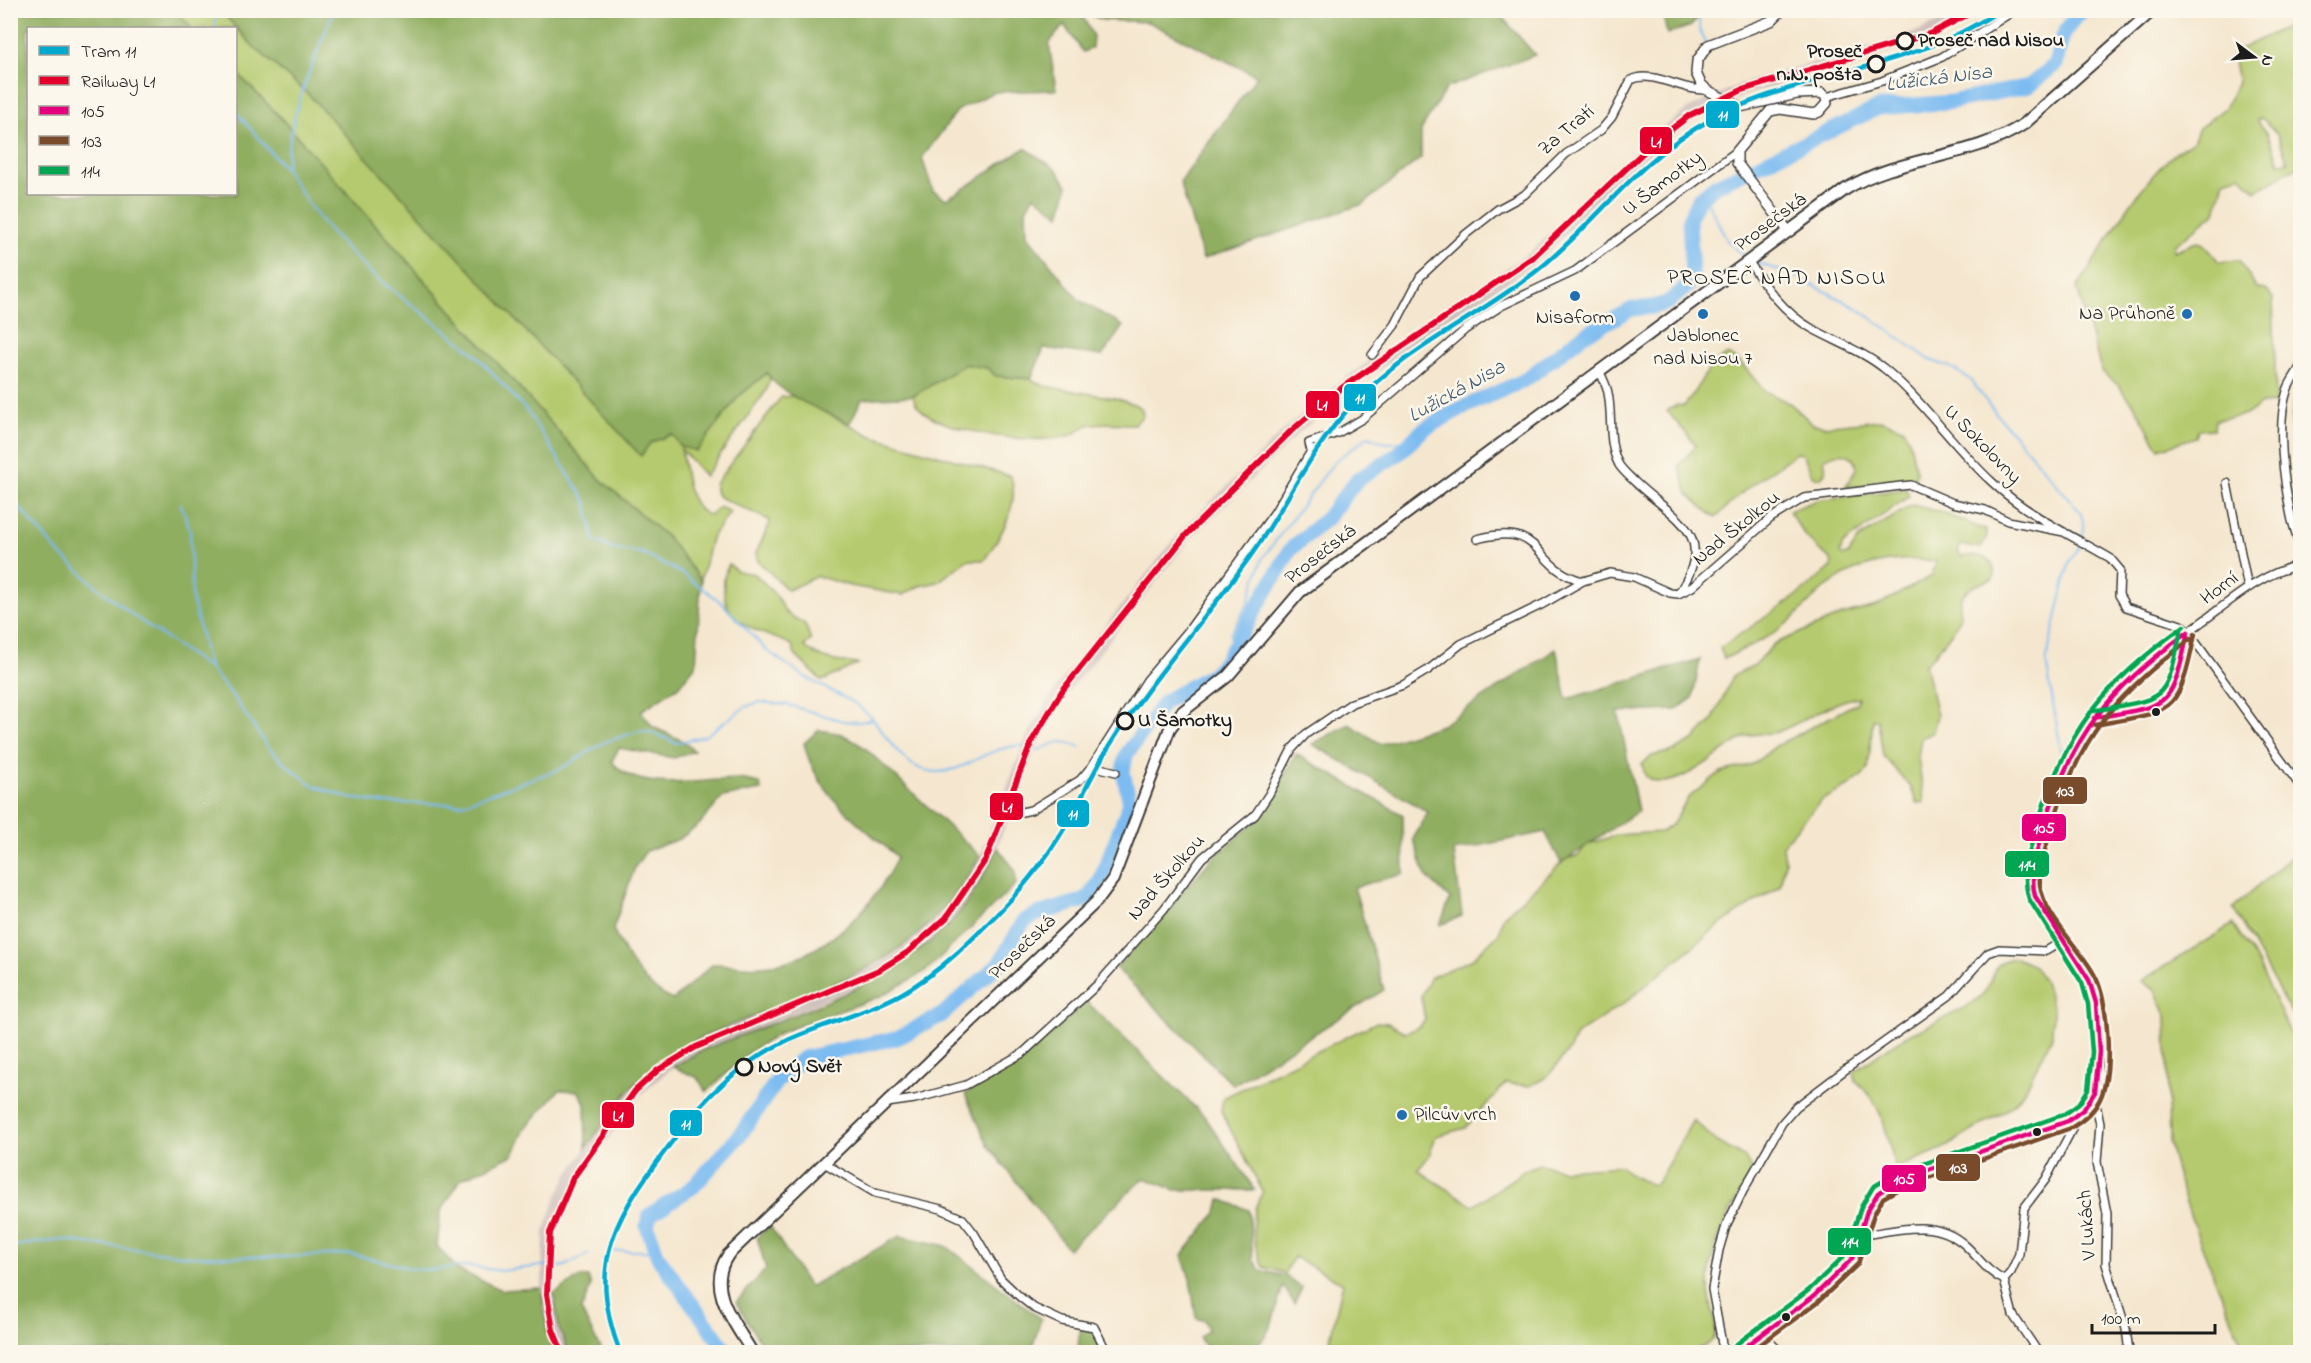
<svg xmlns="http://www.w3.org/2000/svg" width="2311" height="1363" viewBox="0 0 2311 1363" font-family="'Indie Flower',sans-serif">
<rect width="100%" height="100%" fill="#fbf7ec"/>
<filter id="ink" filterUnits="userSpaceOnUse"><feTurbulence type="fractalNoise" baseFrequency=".0167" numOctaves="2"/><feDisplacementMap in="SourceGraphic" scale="12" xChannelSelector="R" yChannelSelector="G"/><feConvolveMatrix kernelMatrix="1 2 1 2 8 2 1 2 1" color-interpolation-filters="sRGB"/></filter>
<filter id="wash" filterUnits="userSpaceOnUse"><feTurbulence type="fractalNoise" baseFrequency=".008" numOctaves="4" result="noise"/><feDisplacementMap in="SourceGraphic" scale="24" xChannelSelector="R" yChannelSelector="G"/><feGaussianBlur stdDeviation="1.35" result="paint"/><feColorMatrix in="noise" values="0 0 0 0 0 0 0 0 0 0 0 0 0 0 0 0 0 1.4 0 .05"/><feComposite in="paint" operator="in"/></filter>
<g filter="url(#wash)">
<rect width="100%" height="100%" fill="#f5e7cf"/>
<!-- industrial -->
<path fill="#cfc0bb" d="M1964 11H1988L1934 39 1744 95 1694 120 1656 148 1536 263 1346 392 1296 436 1190 539 1067 694 1038 743 991 862 974 891 951 922 912 957 882 976 699 1053 673 1067 640 1095 578 1181 561 1218 556 1234 553 1284 559 1328 569 1352H555L547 1331 541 1295 544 1232 555 1200 568 1174 631 1087 654 1066 693 1041 876 965 904 947 942 914 980 856 1026 738 1056 687 1181 531 1287 427 1339 382 1529 253 1648 139 1687 109 1740 84 1903 37Z"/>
<!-- green -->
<path fill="#b5ca6e" stroke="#687345" stroke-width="1.5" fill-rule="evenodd" d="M175 11H221L253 46 311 97 641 455 650 443 672 434 697 451 738 397 767 373 770 379 766 391 705 476 681 449C685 468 686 508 709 515L720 507 730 512 711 538 701 580 667 537 601 480 280 117 236 72V28H192Z
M2300 20V165L2256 191 2240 175 2224 180 2216 212 2174 246V251C2202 241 2197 234 2219 262L2239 260 2256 288 2267 291 2273 298 2276 399 2274 403 2262 404 2246 415 2215 420 2214 429 2198 430 2196 437 2159 449 2135 406 2119 386 2102 372 2077 288C2103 248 2150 161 2193 142L2199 128 2225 108 2238 82 2233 55 2238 50ZM2262 118 2277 134 2288 162H2279L2267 133 2257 120Z
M1727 355 1739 361 1765 391 1791 404 1813 424 1824 426 1880 420 1903 428 1909 439 1917 474C1905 488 1863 488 1846 486L1857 468C1853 450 1837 451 1824 459L1826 471 1820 479 1812 475 1803 454 1796 453 1744 491 1715 518 1688 494 1679 466 1696 445 1667 411 1677 405 1684 406C1700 388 1704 366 1727 355Z
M965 364 987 368 996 376 1031 379 1044 386 1115 398 1134 404 1142 409 1143 416 1134 424C1120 424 1105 422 1092 424 1083 425 1077 434 1068 436 1063 438 1056 438 1050 439 1021 442 918 430 913 396Z
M2300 392V464L2295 465C2293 449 2287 401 2300 392Z
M793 396 872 436 1010 476C1022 502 999 540 984 560H967L938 582 919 586 903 595 850 586 817 576 788 590 758 561 756 553 769 525V520L719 497 715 491V484L781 397Z
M1906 489 1909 496 1843 544 1840 553 1843 556 1848 555 1859 538 1912 505 1937 511 1986 530 1987 536 1981 548 1961 545 1958 551 1961 557C1978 554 1999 556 1993 579 1981 583 1962 588 1960 602 1959 606 1961 611 1961 616 1959 624 1933 658 1925 664L1937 715 1933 732 1921 738 1918 757 1924 802 1917 803 1910 786 1883 756 1878 721 1873 719 1868 770 1851 785 1822 800 1787 839 1783 847 1785 862 1780 886 1722 923 1627 1001 1576 1035 1570 1049 1547 1077 1530 1086 1506 1083 1465 1128 1436 1136 1429 1156 1418 1170 1473 1206 1527 1169 1540 1164 1564 1170 1620 1166 1634 1177 1653 1185 1657 1183 1693 1120 1716 1141 1745 1158 1752 1171C1732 1206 1708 1246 1709 1288 1709 1302 1717 1321 1715 1334 1713 1345 1699 1348 1690 1352H1327L1343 1283 1294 1257 1285 1273 1263 1267C1253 1243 1247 1215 1263 1192L1221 1111 1223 1098 1377 1022 1388 1023 1406 1033 1420 1026 1425 1020 1421 996 1431 977 1471 960 1499 933 1503 917 1566 859 1578 856 1586 845 1617 835 1661 832 1672 825 1688 798 1721 772 1753 764 1776 746 1857 703 1858 697C1830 702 1804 722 1777 732 1767 735 1755 732 1745 737 1723 748 1668 801 1645 775L1642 764 1652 756 1674 751 1691 742 1712 721 1733 676 1755 665 1774 644 1842 615 1876 606 1932 576 1936 561C1897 556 1859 562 1826 587 1813 597 1802 611 1789 622 1769 638 1747 647 1724 659L1720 648 1795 597 1832 567 1831 559C1812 546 1801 531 1789 511L1817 500Z
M729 564 737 571 755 574 777 596 786 613 805 624 811 640 804 646C820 660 837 662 858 664L822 681 795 655 792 645C765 632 726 628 724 591 723 580 724 574 729 564Z
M2300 849V1029L2233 908Z
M2233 924 2258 963 2300 1055V1352H2245C2218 1283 2185 1216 2169 1143L2166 1015 2155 990 2141 981Z
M2016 958 2034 966 2045 982 2053 1009 2052 1037 2025 1090 2011 1107 1946 1147 1895 1169C1888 1137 1883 1102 1856 1081L1854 1072C1874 1059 1892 1042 1913 1033 1933 1023 1956 1014 1975 1001 1999 985 1985 960 2016 958Z"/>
<!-- forest -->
<path fill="#90ae61" stroke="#56653e" stroke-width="1.5" d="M10 11H175L192 28H28V194H236V72L280 117 601 480 667 537 701 580 696 665 679 686 641 711 653 727 683 741 694 751 674 758 619 748 612 761C635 795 704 779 737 779 744 779 752 782 760 783L761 790 723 797 698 826 679 839 646 851 635 867 613 929C626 958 643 987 673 1000L713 964C729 964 748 968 764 966 823 959 874 909 897 857 859 822 816 796 804 743L819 730 842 734 864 747 980 856C925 957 849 978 749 1018 721 1029 692 1040 667 1057 632 1080 610 1114 586 1148L585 1103 578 1091 559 1090 525 1129 513 1155 461 1179 441 1211 437 1246 458 1270 502 1290 541 1288 547 1331 555 1352H11Z
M221 11H1080L1093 36 1092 48 1083 52 1064 25 1049 43 1056 90 994 92 958 110 922 158 933 191 946 199C974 184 998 164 1025 148L1056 169 1068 186 1060 215 1034 195 1026 209 1027 235 1079 300 1123 326 1102 356 1044 348 1031 379 996 376 987 368 965 364 913 396 862 399 850 423C826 412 780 396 767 373L738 397 697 451 681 447 672 434 650 443 641 456 311 97 253 46Z
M1081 11H1497L1535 55 1446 88 1421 130V158L1363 204 1203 259 1180 182 1257 76 1148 22 1102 20Z
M1662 11V10L1704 11 1691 26 1667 34Z
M1556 649 1567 699 1700 659 1693 698 1676 710 1618 712 1638 811 1561 863 1545 832 1454 851 1462 916 1440 925 1450 899 1426 876 1413 839 1428 812 1312 744 1349 724 1381 744 1442 725Z
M1296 754 1403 815 1404 874 1354 887 1384 990 1233 1085 1116 968 1209 862 1264 813Z
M998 848 1015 870 1016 884 926 971 881 996 782 1032 754 1049 706 1092 698 1078 673 1067 699 1052C782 1017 889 989 952 921 971 900 985 874 998 848Z
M1086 1001 1205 1117 1255 1190H1176L1144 1178 1068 1249 988 1145 965 1094C1013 1067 1046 1040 1086 1001Z
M1220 1199 1249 1210 1253 1260 1261 1271 1286 1276 1302 1288 1294 1303 1283 1286 1272 1323 1265 1337 1251 1352H1210L1199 1338 1208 1330 1205 1321 1196 1318 1190 1279 1182 1255 1217 1212Z
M770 1226 809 1287 900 1236 946 1246 1041 1319 1031 1352H766L736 1302 766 1269 757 1237Z
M588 1277 591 1286 581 1310 602 1352H569L559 1328 554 1294 578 1278Z
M1081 1326 1095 1332 1101 1352H1077Z"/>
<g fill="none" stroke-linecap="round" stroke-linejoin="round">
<!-- stream -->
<path stroke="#7dbcf1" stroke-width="2" d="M1698 10 1701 35 1706 45
M215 28 216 10
M236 112 286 170 311 208 333 235 373 275 472 351 527 411 586 501 594 540 613 549 642 553 683 574 721 602 766 650 805 677 856 704 872 718
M286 170C289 113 313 63 334 10
M1704 195 1728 242 1747 258
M1754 262 1796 276 1857 308 1930 360 1950 367 1971 380 1989 405 2081 513 2084 528 2081 544 2069 563 2046 661 2063 762
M10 497 56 550 96 586 138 619 209 668 229 691 267 746 283 762 312 785 349 798 383 803 461 804 560 769 605 742 639 731 651 732 676 743 705 736 745 707 759 702 788 705 843 721 860 722 873 719C897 751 915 785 960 767 973 762 984 754 998 750 1007 748 1016 744 1025 746
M181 504 190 530 192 598 209 668
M1236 643 1230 635 1248 604 1262 559 1335 461 1369 436 1386 443 1410 442
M1036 749 1041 750C1056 740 1064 740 1080 747
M10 1246 63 1240 189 1256 283 1257 351 1254 414 1269 431 1270 469 1266 501 1271 549 1265 562 1267 589 1254
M610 1251H656"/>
<!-- river -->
<path stroke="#7dbcf1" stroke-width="15" d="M727 1352 658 1257 647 1226 650 1215 694 1186 740 1135 776 1082 803 1058 897 1038 942 1015 999 964 1024 921 1038 914 1082 901 1090 895 1100 881 1130 803 1123 772 1126 755 1164 702 1214 673 1225 661 1291 549 1327 518 1357 480 1398 454 1424 429 1460 409 1525 380 1582 336 1632 309 1652 307 1667 303 1688 286 1692 275 1689 219 1699 199 1715 186 1878 108 1952 102 2029 86 2056 64C2061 38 2063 29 2083 10"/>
</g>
</g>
<g filter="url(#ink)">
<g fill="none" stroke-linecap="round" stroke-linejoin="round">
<defs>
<path id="minor" d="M1826 97 1882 81 1942 57 2015 10
M1749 262C1766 287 1784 313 1811 328 1836 342 1863 351 1886 370 1925 403 1954 447 1992 482 2026 514 2070 535 2110 558L2120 570 2119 595 2126 607 2184 626 2300 786
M1372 355 1395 325 1420 277 1466 234 1498 209 1524 195 1566 154 1601 130 1612 117 1631 80C1652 69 1683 92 1707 90
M1600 372C1603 379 1607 386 1608 393 1613 418 1607 442 1619 465 1623 471 1630 477 1635 482 1675 520 1719 533 1678 594
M2227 483 2248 588
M1477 539C1547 520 1530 568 1583 581
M2298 565C2304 549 2294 532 2291 516 2284 482 2276 425 2287 391 2289 383 2296 375 2300 367
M1092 766 1116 772
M1015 809 1022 812 1031 810 1080 780 1092 766 1147 680 1188 631 1274 513 1311 451 1309 443 1338 433 1362 419 1466 329 1501 306 1575 271 1737 151
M2094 1094 2100 1124 2097 1162 2107 1214 2106 1264 2126 1329 2129 1352
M887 1103 915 1099 966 1085 1023 1053 1098 984 1164 909 1202 858 1255 815 1269 794 1292 749 1306 734 1352 703 1403 685 1428 670 1461 644 1543 604 1583 581 1610 573 1634 577 1670 593 1678 594 1692 587 1771 518 1804 498 1901 486 1911 485 1953 503 1985 510 2008 521 2064 532
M824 1163 875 1193 941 1209 963 1219 974 1233 1001 1279 1020 1297 1034 1308 1062 1321 1094 1327 1107 1352
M1859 1236C1897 1230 1935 1217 1966 1246 1980 1259 1987 1272 2004 1280L2013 1315 2038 1352
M2004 1280 2011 1272 2019 1254 2024 1208 2046 1179 2080 1114
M1762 1334 1780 1352
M1726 1352 1722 1344 1712 1289 1719 1250 1726 1226 1743 1191 1782 1123 1796 1107 1845 1070 1949 996 1988 953 1999 949 2046 951 2064 940
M1738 1352 1814 1296 1852 1259 1867 1211 1878 1193 1897 1181 2068 1121 2080 1114 2094 1094 2099 1075 2095 1005 2089 980 2039 902C2027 879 2037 856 2043 832 2052 797 2063 757 2085 727 2117 684 2160 653 2203 621 2233 599 2262 573 2300 565"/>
<path id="tertiary" d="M1782 10 1771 21 1708 45 1697 61 1696 73 1701 84 1707 90 1740 107 1797 94 1822 93 1826 97 1827 103 1819 112 1814 114 1780 109 1770 111 1737 151V163L1789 232"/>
<path id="primary" d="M752 1352C735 1323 705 1289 728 1255L1096 902 1113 879 1170 728 1182 712 1228 676 1300 592 1846 189C1901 155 1970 160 2024 124L2153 10"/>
</defs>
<!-- minor casing -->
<use href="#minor" stroke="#3d3a37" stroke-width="10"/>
<!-- tertiary casing -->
<use href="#tertiary" stroke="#3d3a37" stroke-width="12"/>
<!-- primary casing -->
<use href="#primary" stroke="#3d3a37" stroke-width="14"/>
<!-- minor -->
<use href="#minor" stroke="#fff" stroke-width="7"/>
<!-- tertiary -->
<use href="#tertiary" stroke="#fff" stroke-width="9"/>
<!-- primary -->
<use href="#primary" stroke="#fff" stroke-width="10"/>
<defs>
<path id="bus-1" d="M2094 718C2169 704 2171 712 2188 632
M1738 1352 1814 1296 1852 1259 1867 1211 1878 1193 1897 1181 2068 1121 2084 1109 2095 1092 2099 1052 2096 1003 2089 980 2035 896C2029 871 2038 847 2045 824 2073 732 2111 688 2188 632"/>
<path id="bus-2" d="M2095 725C2174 710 2178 717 2195 634
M1750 1352 1818 1302 1858 1264 1874 1214 1883 1198 1900 1188 2071 1128C2083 1121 2094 1112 2100 1099 2113 1073 2109 1000 2094 974 2079 946 2045 918 2040 885 2038 866 2047 845 2052 827 2079 736 2117 693 2192 638"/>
<path id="bus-3" d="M2093 711C2164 697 2165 707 2181 630
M1734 1346 1809 1290 1845 1255 1861 1207 1873 1187 1895 1174 2065 1114 2079 1104 2088 1090 2092 1052 2088 1004 2082 983 2029 899C2021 873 2030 848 2038 823 2066 729 2105 683 2184 626"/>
</defs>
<!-- bus-1 casing -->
<use href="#bus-1" stroke="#fbf7ec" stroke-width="9"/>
<!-- bus-2 casing -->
<use href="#bus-2" stroke="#fbf7ec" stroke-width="9"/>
<!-- bus-3 casing -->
<use href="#bus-3" stroke="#fbf7ec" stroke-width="9"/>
<!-- bus-1 -->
<use href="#bus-1" stroke="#e5007d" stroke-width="4.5"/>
<!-- bus-2 -->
<use href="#bus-2" stroke="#7a4b2a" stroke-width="4.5"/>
<!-- bus-3 -->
<use href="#bus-3" stroke="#00a651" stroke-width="4.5"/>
<defs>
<path id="rail-1" d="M562 1352 553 1330 547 1294 550 1233 573 1178 635 1091 658 1070 696 1047 879 970 908 952 946 918 986 859 1032 741 1062 691 1186 535 1291 431 1343 387 1532 258 1652 144 1690 115 1742 90 1932 33 1976 10"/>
</defs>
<!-- rail-1 casing -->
<use href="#rail-1" stroke="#fbf7ec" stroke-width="10"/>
<!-- rail-1 -->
<use href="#rail-1" stroke="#e4002b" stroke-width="6"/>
<defs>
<path id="tram-1" d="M620 1352C584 1259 619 1212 674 1139 705 1096 740 1063 788 1040 825 1023 865 1014 901 994 939 973 972 940 1002 909 1023 887 1043 863 1059 837 1077 809 1090 777 1108 748 1151 679 1207 618 1254 551 1285 507 1308 456 1343 415 1397 352 1475 320 1539 269 1589 229 1627 175 1681 138 1755 86 1846 78 1928 47 1954 38 1978 24 2001 10"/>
</defs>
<!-- tram-1 casing -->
<use href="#tram-1" stroke="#fbf7ec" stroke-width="9"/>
<!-- tram-1 -->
<use href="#tram-1" stroke="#00a9ce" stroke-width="4.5"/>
</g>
</g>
<!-- markers -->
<g fill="#fbf7ec" stroke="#1c1c1c" stroke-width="3">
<circle cx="1905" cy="41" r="8"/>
<circle cx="1876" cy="64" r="8"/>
<circle cx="1125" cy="721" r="8"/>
<circle cx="744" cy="1067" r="8"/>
</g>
<g fill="#1f6fb2" stroke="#fbf7ec" stroke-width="2">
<circle cx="1575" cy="296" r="6"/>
<circle cx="1703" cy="314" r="6"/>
<circle cx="2187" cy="314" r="6"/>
<circle cx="1402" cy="1115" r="6"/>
</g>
<g fill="#1c1c1c" stroke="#fbf7ec" stroke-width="2">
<circle cx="2156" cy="712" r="5"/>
<circle cx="2037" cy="1132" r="5"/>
<circle cx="1786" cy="1317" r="5"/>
</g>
<g text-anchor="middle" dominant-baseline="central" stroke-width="5" stroke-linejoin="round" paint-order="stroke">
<!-- stop labels -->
<g font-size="20" font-weight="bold" fill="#1c1c1c" stroke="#fbf7ec" text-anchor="start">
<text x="1918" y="41">Proseč nad Nisou</text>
<text x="1862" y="52" text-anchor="end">Proseč<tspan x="1862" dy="23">n.N. pošta</tspan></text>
<text x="1138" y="721">U Šamotky</text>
<text x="758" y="1067">Nový Svět</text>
</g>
<!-- street labels -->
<g font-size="20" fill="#1c1c1c" stroke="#fbf7ec">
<text transform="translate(1567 131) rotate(-40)">Za Tratí</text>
<text transform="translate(1663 184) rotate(-37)">U Šamotky</text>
<text transform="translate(1771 223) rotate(-37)">Prosečská</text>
<text transform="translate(1982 445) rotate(46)">U Sokolovny</text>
<text transform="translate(1737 529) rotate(-39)">Nad Školkou</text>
<text transform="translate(1321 555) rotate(-38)">Prosečská</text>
<text transform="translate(2220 589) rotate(-36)">Horní</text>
<text transform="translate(1167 878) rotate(-49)">Nad Školkou</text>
<text transform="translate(1023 948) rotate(-44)">Prosečská</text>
<text transform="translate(2088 1225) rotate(-94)">V Lukách</text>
</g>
<!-- poi labels -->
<g font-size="20" fill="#1c1c1c" stroke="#fbf7ec">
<text x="2175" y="314" text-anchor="end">Na Průhoně</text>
<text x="1575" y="318">Nisaform</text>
<text x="1703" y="336">Jablonec<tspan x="1703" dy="23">nad Nisou 7</tspan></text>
<text x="1414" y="1115" text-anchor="start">Pilcův vrch</text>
</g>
<!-- water labels -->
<g font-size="21" font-style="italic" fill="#435c71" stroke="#fbf7ec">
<text transform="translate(1939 79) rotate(-7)">Lužická Nisa</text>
<text transform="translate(1457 392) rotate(-29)">Lužická Nisa</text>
</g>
<!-- quarter labels -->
<g font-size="22" letter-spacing="1.5" fill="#1c1c1c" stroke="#fbf7ec">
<text x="1777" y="279">PROSEČ NAD NISOU</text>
</g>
</g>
<g stroke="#fbf7ec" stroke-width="2">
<rect x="1705" y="100" width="35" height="29" rx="6" fill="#00a9ce"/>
<rect x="1639" y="126" width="34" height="29" rx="6" fill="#e4002b"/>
<rect x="1343" y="383" width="34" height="29" rx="6" fill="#00a9ce"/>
<rect x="1305" y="390" width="35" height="29" rx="6" fill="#e4002b"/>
<rect x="2042" y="776" width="46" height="29" rx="6" fill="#7a4b2a"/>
<rect x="989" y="792" width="35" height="29" rx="6" fill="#e4002b"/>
<rect x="1056" y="799" width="34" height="29" rx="6" fill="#00a9ce"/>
<rect x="2021" y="813" width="46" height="29" rx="6" fill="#e5007d"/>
<rect x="2004" y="850" width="46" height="28" rx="6" fill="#00a651"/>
<rect x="601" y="1101" width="34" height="28" rx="6" fill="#e4002b"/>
<rect x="669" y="1109" width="34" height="28" rx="6" fill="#00a9ce"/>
<rect x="1935" y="1153" width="46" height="29" rx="6" fill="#7a4b2a"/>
<rect x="1881" y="1164" width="46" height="29" rx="6" fill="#e5007d"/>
<rect x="1827" y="1227" width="45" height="29" rx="6" fill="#00a651"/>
</g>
<g font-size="16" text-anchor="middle" font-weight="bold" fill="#fff">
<text x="1723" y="120">11</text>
<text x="1656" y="147">L1</text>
<text x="1360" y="403">11</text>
<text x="1322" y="410">L1</text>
<text x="2065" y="796">103</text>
<text x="1007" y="812">L1</text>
<text x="1073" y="819">11</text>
<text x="2044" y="833">105</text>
<text x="2027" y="870">114</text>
<text x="618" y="1121">L1</text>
<text x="686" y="1129">11</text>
<text x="1958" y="1173">103</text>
<text x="1904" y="1184">105</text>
<text x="1850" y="1247">114</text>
</g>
<!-- margin -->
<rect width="2311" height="1363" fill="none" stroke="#fbf7ec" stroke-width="36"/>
<!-- legend -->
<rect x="27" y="27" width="210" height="168" fill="#fbf7ec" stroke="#a29f99" stroke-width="1.5"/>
<rect x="39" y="46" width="30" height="9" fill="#00a9ce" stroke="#a29f99" stroke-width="1.5"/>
<text x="81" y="57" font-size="18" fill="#1c1c1c">Tram 11</text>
<rect x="39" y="76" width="30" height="9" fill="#e4002b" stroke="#a29f99" stroke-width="1.5"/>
<text x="81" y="87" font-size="18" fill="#1c1c1c">Railway L1</text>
<rect x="39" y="106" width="30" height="9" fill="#e5007d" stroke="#a29f99" stroke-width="1.5"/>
<text x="81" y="117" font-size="18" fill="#1c1c1c">105</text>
<rect x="39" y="136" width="30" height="9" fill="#7a4b2a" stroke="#a29f99" stroke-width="1.5"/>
<text x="81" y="147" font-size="18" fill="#1c1c1c">103</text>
<rect x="39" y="166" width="30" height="9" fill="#00a651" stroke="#a29f99" stroke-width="1.5"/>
<text x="81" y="177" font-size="18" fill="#1c1c1c">114</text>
<!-- north arrow -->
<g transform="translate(2254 57) rotate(106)" stroke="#fbf7ec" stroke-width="4.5" paint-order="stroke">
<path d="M0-4.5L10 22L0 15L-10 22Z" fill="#1c1c1c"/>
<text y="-9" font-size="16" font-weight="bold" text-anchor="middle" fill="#1c1c1c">N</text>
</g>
<!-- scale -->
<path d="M2092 1324v9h123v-9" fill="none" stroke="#1c1c1c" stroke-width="3"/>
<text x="2101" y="1324" font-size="18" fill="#1c1c1c" stroke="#fbf7ec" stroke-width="4.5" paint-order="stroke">100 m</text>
</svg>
